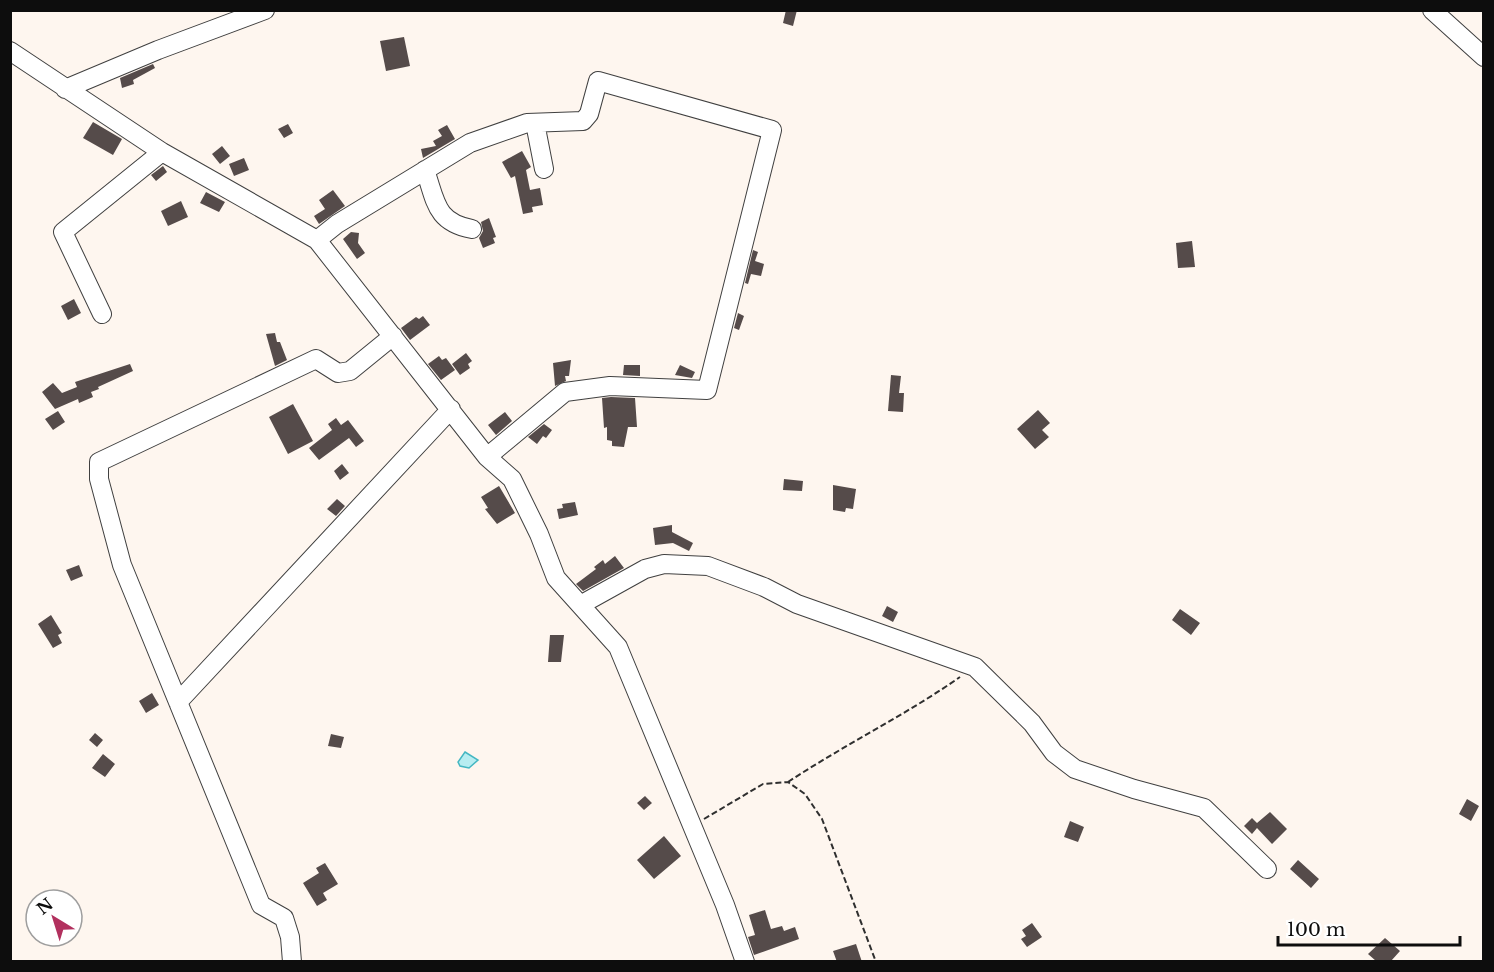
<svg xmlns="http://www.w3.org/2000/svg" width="1494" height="972" viewBox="0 0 1494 972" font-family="'Libre Baskerville',serif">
<rect width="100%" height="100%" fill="#fef6ef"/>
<!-- water -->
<path fill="#b7edf1" stroke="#44b7c2" stroke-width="1.5" d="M465 752 478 760 469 768 460 766 458 762Z"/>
<!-- building -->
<path fill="#554b4a" d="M786 10H797L793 26 783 23Z
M404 37 410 66 386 71 380 41Z
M153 64 155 68 133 80 134 84 122 88 120 78Z
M93 122 122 139 113 155 83 138Z
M288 124 293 133 284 138 278 129Z
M447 125 455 139 423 158 421 149 436 146 433 141 442 136 438 130Z
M222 146 230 156 220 164 212 154Z
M522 151 531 167 526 170 530 190 540 188 543 205 532 207 533 212 523 214 515 176 511 178 502 162Z
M244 158 249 170 234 176 229 164Z
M163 166 167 172 156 181 151 175Z
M333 190 345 206 319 224 314 216 325 209 319 200Z
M206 192 225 202 219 212 200 203Z
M181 201 188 217 168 226 161 211Z
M489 218 496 237 493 238 495 243 483 248 479 238 483 231 481 222Z
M351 232 359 233 358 243 365 253 357 259 343 239Z
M1192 241 1195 267 1178 268 1176 243Z
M753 250 758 252 755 261 764 264 761 276 751 274 748 284 745 283Z
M74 299 81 313 68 320 61 306Z
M738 313 744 316 739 330 734 328Z
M423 316 430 325 410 340 401 328 416 317 419 319Z
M275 333 277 342H280L287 360 275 366 266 334Z
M466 353 472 361 468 364 470 368 460 375 452 364Z
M439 356 442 360 446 358 455 370 441 380 428 364Z
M571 360 569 376H565L566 381 555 386 553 363Z
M130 364 133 371 98 387 99 389 91 392 93 397 79 403 78 399 55 409 42 392 53 383 62 393 77 387 75 382Z
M624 365H640V376L623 375Z
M680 365 695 372 692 378 675 375Z
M891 375 901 376 899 393H904L903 412 888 411Z
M611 397 635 398 637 427H628L624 447 612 446V441L607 440V427L604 428 602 398Z
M293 404 313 441 288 454 269 417Z
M1038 410 1050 423 1042 430 1049 437 1035 449 1017 429Z
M58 411 65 422 53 430 45 419Z
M505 412 512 421 496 435 488 425Z
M336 418 341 425 348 420 364 441 356 447 349 438 319 460 309 448 332 430 328 424Z
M544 424 552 430 546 438 543 436 537 444 528 437Z
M342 464 349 473 340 480 334 471Z
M784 479 803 481 802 491 783 490Z
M833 485 856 489 853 509 846 508 845 512 833 510Z
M499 486 515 513 497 524 485 509 488 508 481 497Z
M337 499 345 506 336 516 327 509Z
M575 502 578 515 559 519 557 509 563 508 562 504Z
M672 525V532L693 543 689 551 673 543 655 545 653 528Z
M615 556 624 568 583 591 576 584 596 569 594 567 603 560 605 564Z
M79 565 83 576 71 581 66 570Z
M887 606 898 612 893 622 882 616Z
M1180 609 1200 623 1191 635 1172 620Z
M51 615 62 633 58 635 62 643 53 648 38 624Z
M550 635H564L561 662H548Z
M152 693 159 705 146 713 139 701Z
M95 733 103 740 97 747 89 740Z
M331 734 344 737 341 748 328 746Z
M103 754 115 764 105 777 92 768Z
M645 796 652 803 644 810 637 803Z
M1467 799 1479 806 1471 821 1459 814Z
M1270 812 1287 829 1272 844 1257 828 1252 834 1244 826 1252 818 1257 823Z
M1070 821 1084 827 1078 842 1064 837Z
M664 836 681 856 654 879 637 860Z
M1298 860 1319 879 1311 888 1290 869Z
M325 863 338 884 323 893 327 900 317 906 303 883 319 873 316 868Z
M765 910 771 929 782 926 784 931 795 927 799 939 754 955 748 937 755 935 749 915Z
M1032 923 1042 937 1027 947 1021 939 1026 936 1022 930Z
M1385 938 1400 951 1391 961H1376L1368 954Z
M856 944 862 962H837L833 951Z"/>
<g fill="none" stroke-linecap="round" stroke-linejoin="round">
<defs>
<path id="minor" d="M1432 10 1484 57
M10 51 162 152 317 240 487 457 512 479 539 534 556 578 618 647 725 905 745 962
M65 89 158 50 265 10
M535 123 544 169
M425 170C436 201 435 222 472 229
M317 240 337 224 470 143 527 123 583 121 589 114 598 81 772 130 707 390 610 386 565 392 487 457
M102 314 63 232 162 152
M582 604 645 569 664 564 708 566 764 587 797 604 975 667 1032 723 1054 753 1075 769 1134 789 1204 808 1267 869
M178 702 451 409
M292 962 290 937 284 918 261 905 122 565 99 479V462L316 359 338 373 350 371 393 336"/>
</defs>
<!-- minor casing -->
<use href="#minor" stroke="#404040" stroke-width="20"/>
<!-- path -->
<path stroke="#2f2f2f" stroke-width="2" stroke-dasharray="6 3" stroke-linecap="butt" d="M788 782C844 745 904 716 960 677
M704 819 763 784 788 782 805 794 822 819 876 962"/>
<!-- minor -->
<use href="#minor" stroke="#fff" stroke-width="18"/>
</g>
<!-- border -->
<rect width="1494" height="972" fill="none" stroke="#0d0d0d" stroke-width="24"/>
<!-- north arrow -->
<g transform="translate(54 918) rotate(322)"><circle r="28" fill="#ffffff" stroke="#9e9e9e" stroke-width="1.5"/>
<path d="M0-4.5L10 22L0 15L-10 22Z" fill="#b2305e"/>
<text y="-9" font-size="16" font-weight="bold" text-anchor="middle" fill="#0d0d0d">N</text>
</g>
<!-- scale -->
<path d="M1278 936v9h182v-9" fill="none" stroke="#0d0d0d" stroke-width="3"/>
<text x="1287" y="936" font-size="18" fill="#0d0d0d" stroke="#ffffff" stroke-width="4.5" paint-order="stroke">100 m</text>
</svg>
